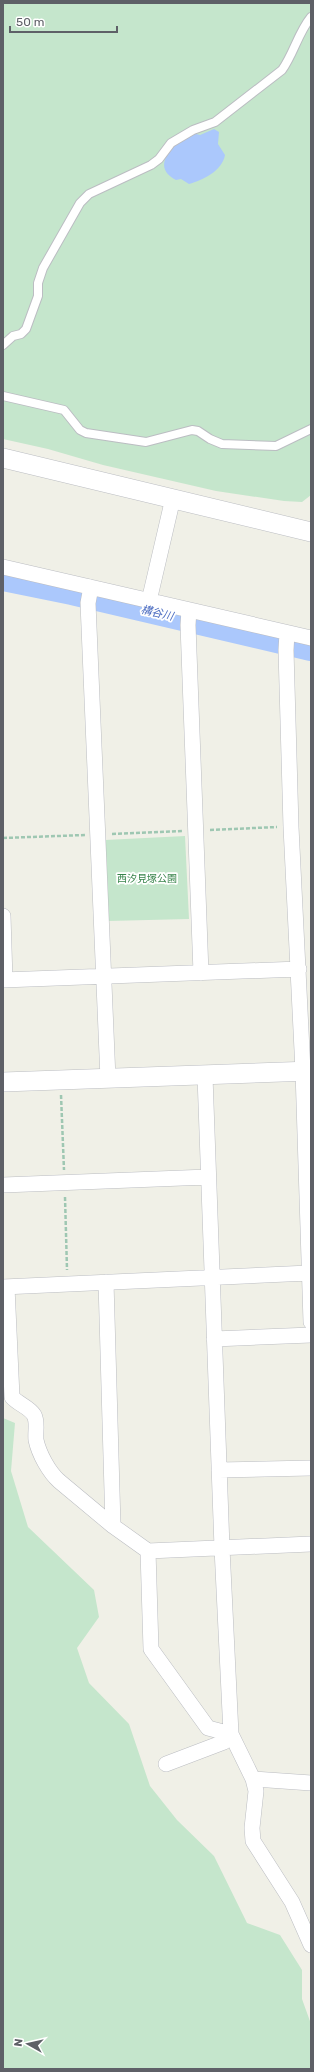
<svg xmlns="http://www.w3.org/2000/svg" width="314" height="2072" viewBox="0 0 314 2072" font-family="Rubik,'Noto Sans JP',sans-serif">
<rect width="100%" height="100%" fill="#f0f0e7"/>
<!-- green -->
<path fill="#c5e6cc" d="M3 3H311V495L302 502 284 501 216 491 103 465 48 449 3 439Z
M185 836 189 919 108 921 105 840Z
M3 1418 15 1423 11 1471 28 1527 94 1590 99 1617 77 1648 89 1683 129 1724 150 1786 177 1820 214 1856 247 1923 280 1935 302 1970V1999L311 2024V2069H3Z"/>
<!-- water -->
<path fill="#abc8fc" d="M214 129 219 132 218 144 225 155C222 171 203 180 189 184L181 179 176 180C148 165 177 142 192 133L200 135Z"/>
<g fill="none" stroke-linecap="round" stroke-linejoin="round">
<!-- river -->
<path stroke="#abc8fc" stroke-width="26" d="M3 578 72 592 311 648"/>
<defs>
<path id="service" d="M3 345 13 336 21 334 26 329 38 296V283L43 268 80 203 89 194 151 165 159 159 171 143 193 130 215 122 282 70C294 53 298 33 311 17
M3 396 64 410 80 430 86 433 146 442 192 430 198 431 210 439 222 444 276 446 311 429"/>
<path id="minor" d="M3 567 311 638
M91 587 88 603 108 1079
M149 601 173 498
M189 610 188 625 201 973
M287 633 286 650 291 827 303 1071 311 1322
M3 916 5 980
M3 980 299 969
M3 1185 208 1177
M106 1282 113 1526
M3 1287 309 1273
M7 1287 12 1397C18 1404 29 1407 34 1415 38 1422 35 1432 36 1440 39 1454 49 1472 59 1481L113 1526 148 1551 311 1544
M214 1339 311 1335
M219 1470 311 1468
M148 1551 151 1649 208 1728 231 1734 253 1779 256 1791 252 1828 253 1841 292 1902 311 1945
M166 1764 224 1742 231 1734 222 1548 205 1076
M253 1779 311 1783"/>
<path id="tertiary" d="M3 458 311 532
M3 1082 311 1071"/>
</defs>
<!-- service casing -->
<use href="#service" stroke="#bbbdc2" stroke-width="10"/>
<!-- minor casing -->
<use href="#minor" stroke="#bbbdc2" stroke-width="16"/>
<!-- tertiary casing -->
<use href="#tertiary" stroke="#bbbdc2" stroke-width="20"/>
<!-- path -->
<path stroke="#9ec7b2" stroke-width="2.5" stroke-dasharray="4 2" stroke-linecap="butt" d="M210 830 277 827
M112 834 183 831
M3 838 85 835
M61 1095 64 1170
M65 1197 67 1270"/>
<!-- service -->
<use href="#service" stroke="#fff" stroke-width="8"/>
<!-- minor -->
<use href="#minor" stroke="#fff" stroke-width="15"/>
<!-- tertiary -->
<use href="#tertiary" stroke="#fff" stroke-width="19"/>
</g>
<g text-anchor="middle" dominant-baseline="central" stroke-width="3.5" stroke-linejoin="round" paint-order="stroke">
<!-- park labels -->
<g font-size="10" fill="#38844b" stroke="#fff">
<text x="147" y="879">西汐見塚公園</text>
</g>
<!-- water labels -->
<g font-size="11" font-style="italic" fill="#4c6dc1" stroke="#fff">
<text transform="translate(157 613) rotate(13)">構谷川</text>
</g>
</g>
<!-- border -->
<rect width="314" height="2072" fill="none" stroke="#5e6067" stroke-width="8"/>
<!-- north arrow -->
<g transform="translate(28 2044) rotate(278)" stroke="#ffffff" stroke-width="3" paint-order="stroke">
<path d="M0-3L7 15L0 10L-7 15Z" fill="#5e6067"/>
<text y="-6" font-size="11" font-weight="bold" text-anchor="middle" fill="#5e6067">N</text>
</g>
<!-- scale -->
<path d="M10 26v6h107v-6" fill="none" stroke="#5e6067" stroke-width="2"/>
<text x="16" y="26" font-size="12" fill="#5e6067" stroke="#ffffff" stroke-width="3" paint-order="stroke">50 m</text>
</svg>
